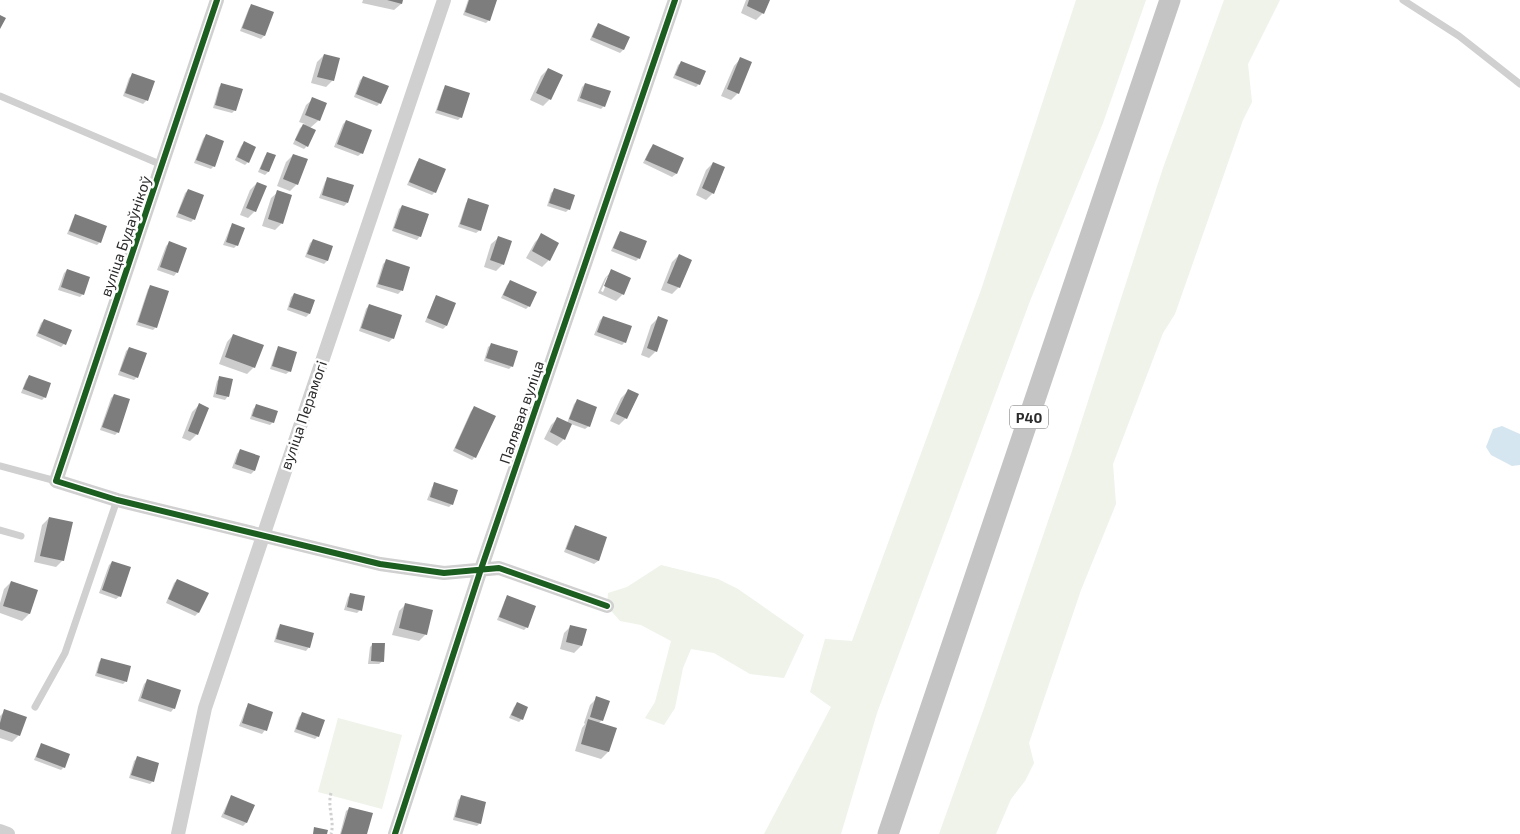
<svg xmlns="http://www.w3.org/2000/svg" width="1520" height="834" viewBox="0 0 1520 834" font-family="'Exo 2',sans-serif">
<rect width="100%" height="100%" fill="#fff"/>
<!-- green -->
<path fill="#eff3ea" d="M1076 0H1146L1103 123 1030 301 877 713 841 834H764L831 707 810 692 825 639 852 641 981 290Z
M1224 0H1280L1248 64 1252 102 1243 120 1175 314 1163 333 1113 464 1116 504 1081 590 1029 743 1034 763 1025 781 1011 799 996 834H939L983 711 1071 454 1163 168Z
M661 565 718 579 738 589 804 635 784 678 750 674 714 653 691 649 683 668 675 708 664 725 645 718 655 702 671 641 641 625 620 621 607 606 608 593 627 587Z
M338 718 402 735 382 809 318 792Z"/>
<!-- water -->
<path fill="#d6e6f0" d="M1502 426 1520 434V465L1512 466 1491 455 1486 447 1493 429Z"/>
<!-- shadow -->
<path fill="#0003" fill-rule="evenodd" d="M363 0H402L401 4 394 10 362 3Z
M468 0H496L489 20 486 23 463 15Z
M746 0H769L763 13 756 20 741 13Z
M252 5 272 13 264 36 261 39 240 31 249 8Z
M598 25 628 37 623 50 620 53 590 40 595 28Z
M324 55 333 80 326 87 311 83 317 62Z
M740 59 738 93 731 100 721 96 734 66Z
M682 62 699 84 696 87 673 78 678 65Z
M548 69 550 99 543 106 530 100 541 76Z
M132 75 153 82 146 101 143 104 123 96 129 78Z
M363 77 380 103 377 106 354 97 360 80Z
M222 84 235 110 232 113 213 108 219 87Z
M585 84 604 106 601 109 577 101 582 87Z
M446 86 461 117 458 120 435 113 443 90Z
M313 99 319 120 310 128 307 146 304 149 293 144 300 128 305 124 299 122 306 105Z
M346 121 362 153 358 156 334 147 343 124Z
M206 135 214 166 211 169 194 163 203 139Z
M244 143 248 162 245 165 235 160 241 146Z
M653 146 682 159 676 174 672 177 643 163 650 149Z
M268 153V172L265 175 258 172 265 156Z
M293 155 297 184 290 191 277 186 286 162Z
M420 159 435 192 432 195 407 185 417 162Z
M713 163V193L706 200 696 195 706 170Z
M328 178 347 203 344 206 319 198 325 182Z
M257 183 255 211 248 218 240 215 250 190Z
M188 190 194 219 191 222 176 217 185 193Z
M554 190 569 209 566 212 547 206 551 193Z
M278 192 282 223 275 230 262 226 271 198Z
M469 200 480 230 476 233 458 227 466 203Z
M402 206 420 236 417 240 392 231 399 209Z
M76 216 100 242 97 245 67 234 73 219Z
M233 224 237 245 234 248 223 245 230 228Z
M621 232 639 258 636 261 611 251 618 235Z
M542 235 549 260 542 267 526 258 535 242Z
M498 238 503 264 496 271 484 267 491 244Z
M313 240 332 247 327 261 324 264 305 257 310 243Z
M169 243 177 272 174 276 157 270 166 246Z
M679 255V287L672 294 661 290 672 262Z
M386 261 409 268 401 291 398 294 376 287 383 264Z
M67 270 83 294 80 297 58 290 64 273Z
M612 271 623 294 616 301 598 293 605 278ZM607 277H609L603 292 601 291Z
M510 282 529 306 526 309 501 298 507 285Z
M151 286 156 327 153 330 136 325 148 289Z
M294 294 309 314 306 317 287 310 291 297Z
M437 297 446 326 443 329 425 322 434 300Z
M369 305 393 338 389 342 359 331 366 309Z
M603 317 625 342 622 345 594 335 600 320Z
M658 318 656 351 649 358 641 355 651 325Z
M44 320 64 344 61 347 36 336 41 323Z
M233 335 254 367 247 374 219 364 227 342Z
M492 344 512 366 509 369 484 361 488 347Z
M129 348 137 377 134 380 118 375 126 351Z
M279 348 290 371 286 374 270 369 276 351Z
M29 376 45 397 42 400 21 393 26 380Z
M220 378 228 396 225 400 213 397 217 381Z
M628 391 626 418 619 425 610 421 621 398Z
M114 395 118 432 115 435 100 430 111 398Z
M577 401 589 426 585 429 571 424 564 439 557 446 544 439 551 425 558 418 567 423 574 404Z
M199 405 197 434 190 441 182 438 192 412Z
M256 406 273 422 270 425 250 419 253 409Z
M474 408 475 457 472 460 453 451 471 411Z
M240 450 254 471 251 474 232 468 237 454Z
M435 484 452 504 449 507 427 500 432 487Z
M49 518 63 560 56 567 34 562 42 525Z
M575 527 606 538 598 561 594 564 564 552 572 530Z
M112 562 120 596 116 599 99 593 109 565Z
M177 580 207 594 198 613 195 616 166 603 174 583Z
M11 582 36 591 29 614 22 621 0 613V603L4 589Z
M351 594 360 610 357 613 344 610 348 597Z
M508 596 527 627 524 630 497 620 505 600Z
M406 604 426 634 419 641 392 635 399 611Z
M281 625 309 647 306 651 274 642 278 628Z
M571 626 581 646 574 653 560 649 564 633Z
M373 644 383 661 379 664H368L370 647Z
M102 659 126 681 123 684 95 676 99 662Z
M147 681 174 708 171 712 138 701 144 684Z
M597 698 602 720 598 724 608 752 601 759 575 751 582 728 585 724 584 723 590 705Z
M517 704 522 719 519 722 509 718 514 707Z
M249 705 265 730 262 734 239 726 246 708Z
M5 711 19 735 12 742 0 738V716Z
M302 714 318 736 315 739 294 732 299 717Z
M42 745 64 767 61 770 34 760 39 748Z
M137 758 153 781 150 784 129 778 134 761Z
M232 797 253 806 246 823 243 826 221 817 229 800Z
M461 797 480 823 477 826 453 820 458 800Z
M350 808 366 834H340L346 811Z"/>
<!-- building -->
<path fill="#7d7d7d" d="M387 0H403L402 4Z
M469 0H497L490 21 465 12Z
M749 0H770L764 14 747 6Z
M251 4 274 12 265 36 242 28Z
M0 15 6 18 0 29Z
M598 23 630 37 624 50 592 37Z
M324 54 340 58 334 81 317 77Z
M740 57 752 62 739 94 727 89Z
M681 61 706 71 700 85 675 75Z
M548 68 563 75 551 100 536 93Z
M132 73 155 81 148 101 125 93Z
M363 76 389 86 381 104 356 94Z
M221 83 243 89 236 111 215 105Z
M585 83 611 91 605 107 580 98Z
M445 85 470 93 462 118 437 110Z
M312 97 327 103 320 121 305 115Z
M346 120 372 130 363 154 337 144Z
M303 124 316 130 308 147 295 140Z
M206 134 224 141 215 167 196 160Z
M244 141 256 147 249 163 237 157Z
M653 144 684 158 677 174 645 160Z
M267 152 276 155 269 172 260 169Z
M293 154 308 159 298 185 283 179Z
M419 158 446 169 436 193 409 182Z
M713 162 725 167 714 194 702 188Z
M327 177 354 185 348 203 322 195Z
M257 182 267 186 256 212 246 208Z
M554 188 575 195 570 210 549 203Z
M188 189 204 195 195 220 178 213Z
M277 190 292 195 283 224 268 219Z
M468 198 489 205 481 231 460 224Z
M402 205 429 214 421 237 394 228Z
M75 214 107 226 101 243 69 231Z
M232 223 245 228 238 246 226 242Z
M620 231 647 241 640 259 613 248Z
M541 233 559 243 550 261 532 251Z
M498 236 512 241 504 265 490 260Z
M313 239 333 246 328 261 307 254Z
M169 241 187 248 178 273 160 267Z
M679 254 692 260 680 288 667 283Z
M386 259 410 267 403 291 378 284Z
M67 269 90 277 84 295 61 287Z
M611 269 631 278 624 295 604 286Z
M510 280 537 292 530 307 503 295Z
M150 285 169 291 157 328 138 322Z
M294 293 315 300 310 314 289 307Z
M436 295 456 303 447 326 427 318Z
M369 304 402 315 394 339 361 328Z
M603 316 632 326 626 343 597 332Z
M658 316 668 320 657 352 647 348Z
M44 319 72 330 66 345 38 333Z
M233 334 264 345 255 368 225 357Z
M491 343 518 351 513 367 486 358Z
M278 346 297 352 291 372 272 366Z
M129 347 147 353 138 378 120 371Z
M29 375 51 383 46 398 23 389Z
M219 376 233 379 229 397 216 394Z
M628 389 639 394 627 419 616 414Z
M114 394 130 399 119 433 102 427Z
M577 399 597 407 590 427 569 419Z
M199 403 209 408 198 435 188 431Z
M256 404 278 411 274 423 252 416Z
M474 406 496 416 476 458 455 448Z
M557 417 572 424 565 440 550 432Z
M240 449 260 456 255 471 235 464Z
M434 482 458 490 453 505 430 497Z
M49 517 73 522 64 561 40 556Z
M575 525 607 537 599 561 566 549Z
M112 561 131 567 121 597 102 590Z
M177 579 209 593 199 613 168 599Z
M11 581 38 590 30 614 3 606Z
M350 593 365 596 362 611 347 607Z
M507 595 536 606 528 628 499 617Z
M405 603 433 610 427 635 399 628Z
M280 624 314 633 310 648 276 639Z
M570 625 587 629 582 646 566 642Z
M372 643H385L384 662 371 661Z
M101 658 131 666 127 682 97 673Z
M147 679 181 690 175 709 141 698Z
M596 696 610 701 603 721 590 717Z
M517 702 528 707 523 720 511 715Z
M248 703 273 712 267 731 242 723Z
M4 709 27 717 20 736 0 729V723Z
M302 712 325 720 319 737 296 729Z
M588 719 617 728 609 752 581 744Z
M41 743 70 754 65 768 36 757Z
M137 756 159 763 154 782 131 775Z
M231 795 255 805 247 823 224 814Z
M461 795 486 802 481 824 455 817Z
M349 807 373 813 367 834H341Z
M314 827 328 830 327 834H313Z"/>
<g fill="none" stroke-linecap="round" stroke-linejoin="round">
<!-- path -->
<path stroke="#d0d0d0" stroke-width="3" stroke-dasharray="2.5 2.5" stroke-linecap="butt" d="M331 793C327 808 335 821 331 834"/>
<!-- service -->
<path stroke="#d0d0d0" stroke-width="7" d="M1403 0 1459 36 1520 84
M0 96 162 165
M0 466 56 481
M0 530 21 536
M35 707 65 653 117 500"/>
<!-- minor -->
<path stroke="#d0d0d0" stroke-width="14" d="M217 0 56 481 117 500 380 564 444 573 499 568 607 606
M0 831 8 834
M178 834 205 708 444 0
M395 834 481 569 675 0"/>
<!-- primary -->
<path stroke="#c4c4c4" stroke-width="21" d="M888 834 1170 0"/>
<defs>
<path id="cycleway" d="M217 0 56 481 117 500 380 564 444 573 499 568 607 606
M395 834 481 569 675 0"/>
</defs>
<!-- cycleway casing -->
<use href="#cycleway" stroke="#fff" stroke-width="9"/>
<!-- cycleway -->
<use href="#cycleway" stroke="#1b5e20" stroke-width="6"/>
</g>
<g text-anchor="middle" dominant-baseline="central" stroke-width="5" stroke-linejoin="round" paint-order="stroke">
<!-- shield labels -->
<rect fill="#fff" stroke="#6b6b6b" stroke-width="1" x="1010" y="405.5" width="38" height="23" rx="4"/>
<g font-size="14" font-weight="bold" fill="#2b2b2b">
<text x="1029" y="417">Р40</text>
</g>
<!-- street labels -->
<g font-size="15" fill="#2b2b2b" stroke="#fff">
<text transform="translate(125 236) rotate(-71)">вуліца Будаўнікоў</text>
<text transform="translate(521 412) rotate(-71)">Палявая вуліца</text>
<text transform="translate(303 415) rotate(-71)">вуліца Перамогі</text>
</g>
</g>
</svg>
